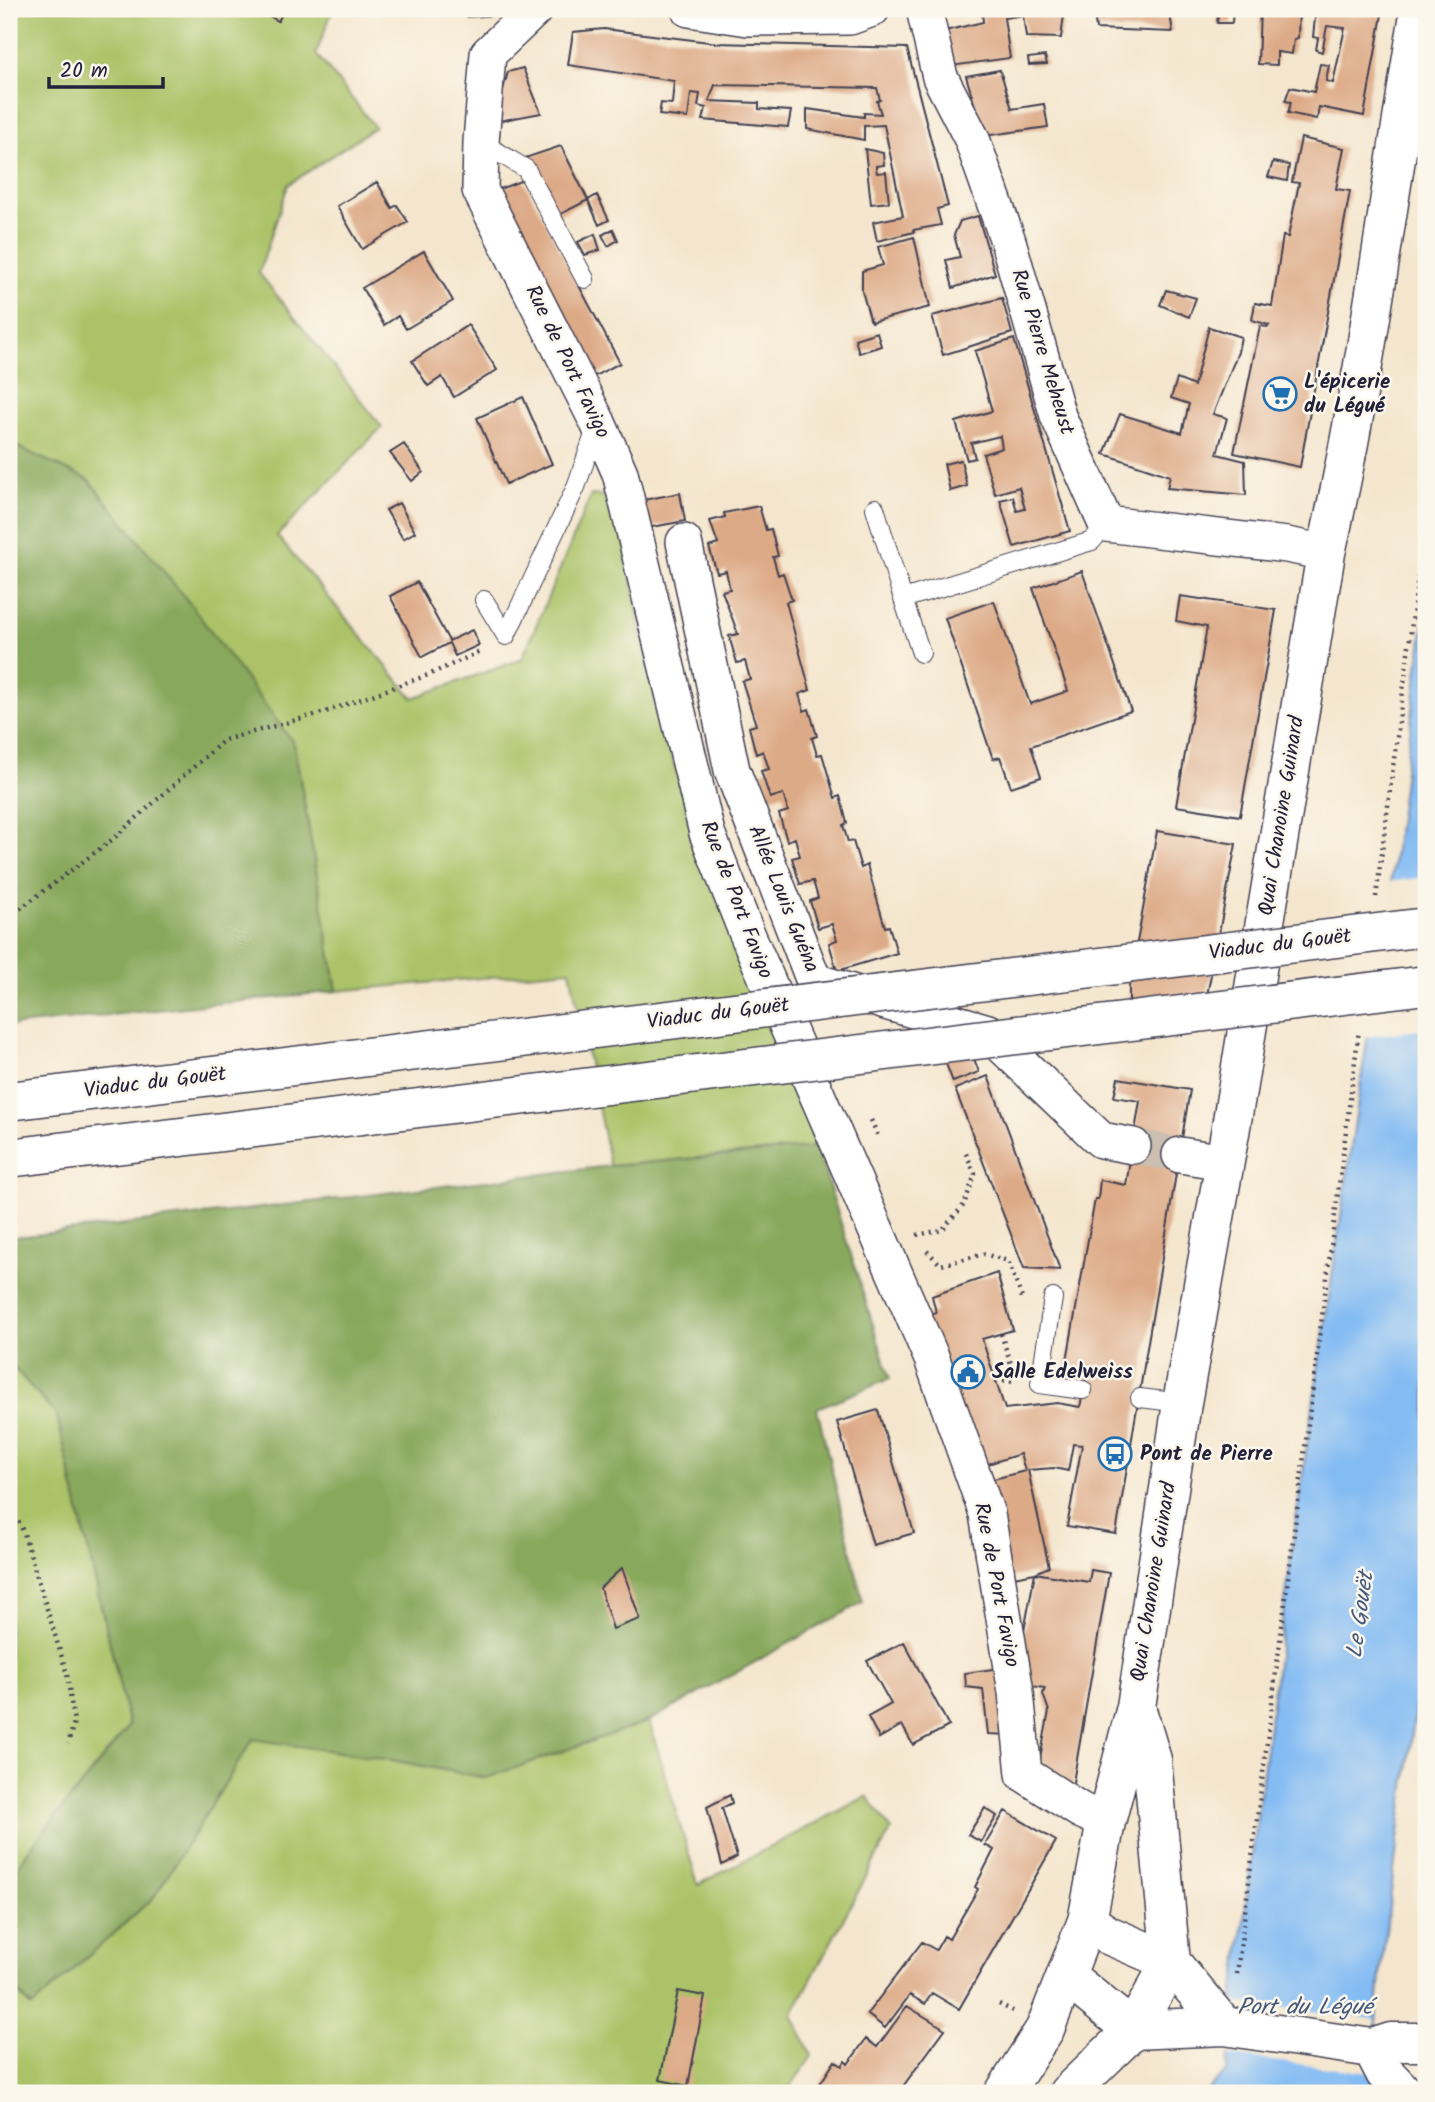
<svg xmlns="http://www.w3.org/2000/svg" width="1435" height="2102" viewBox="0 0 1435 2102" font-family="Kalam,sans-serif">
<rect width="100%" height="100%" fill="#fbf7ec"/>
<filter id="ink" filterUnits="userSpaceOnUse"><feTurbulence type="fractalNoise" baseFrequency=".0143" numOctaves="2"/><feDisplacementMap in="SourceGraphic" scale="14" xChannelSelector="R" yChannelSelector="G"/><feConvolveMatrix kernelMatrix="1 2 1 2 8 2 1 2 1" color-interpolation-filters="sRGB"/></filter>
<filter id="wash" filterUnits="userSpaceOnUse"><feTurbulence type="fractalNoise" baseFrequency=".00686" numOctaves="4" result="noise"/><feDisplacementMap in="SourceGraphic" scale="28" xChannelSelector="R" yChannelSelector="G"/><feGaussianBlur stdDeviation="1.57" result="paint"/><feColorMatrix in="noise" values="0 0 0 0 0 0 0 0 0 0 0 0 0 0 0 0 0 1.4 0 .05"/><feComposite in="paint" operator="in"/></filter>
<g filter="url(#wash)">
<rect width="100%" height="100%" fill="#f4e6ce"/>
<!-- green -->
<path fill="#abc268" stroke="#667252" stroke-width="2" d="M9 9H333L316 54 375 127 288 185 259 273 382 427 277 536 413 698 522 659 591 495 616 496 650 676 693 834 735 931 817 1147 610 1166 570 970 337 991 294 744 89 480 9 443Z
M9 1362 57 1415 129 1726 27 1852 9 1883Z
M649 1721 698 1885 867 1796 891 1830 792 2015 812 2056 786 2093H9V1983L31 2007 154 1897 253 1739 392 1760 486 1778Z"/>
<!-- forest -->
<path fill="#88a85c" stroke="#55654c" stroke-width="2" d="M9 443 89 480 192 606 294 744 337 991 9 1026Z
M817 1147 890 1379 817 1408 863 1602 649 1721 486 1778 392 1760 253 1739 154 1897 32 2007 9 1983V1883L27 1852 129 1726 57 1416 9 1362V1238L610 1166Z"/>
<!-- water -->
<path fill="#83bbf3" stroke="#526e97" stroke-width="2" d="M1426 605V1628L1380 1975 1370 2093H1204L1227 2071 1234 1995 1295 1526 1393 865Z"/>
<!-- pier -->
<path fill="#f4e6ce" d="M1426 877V1029L1364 1037 1387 882Z
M1230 2001 1375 2019 1370 2073 1225 2055Z"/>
<g id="blocks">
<!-- building -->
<path fill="#ddaa87" d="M258 9H285L278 21Z
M466 9H523L522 14 466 17Z
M982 9H1060L1061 15H1064L1061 38 1026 37 1023 15 1004 18 1010 58 951 66 945 31 983 22Z
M1103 9H1116V13L1170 15 1173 32 1096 29 1095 20 1102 19Z
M1219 9H1233L1232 23H1217Z
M1260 9H1299L1298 38 1294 39 1292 54 1277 52V65L1258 64Z
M1316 9H1383L1364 116 1319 107 1317 119 1288 113 1291 102 1285 101 1290 87 1314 92 1320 64 1329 65 1326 81 1333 83 1345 28 1327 26 1322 52 1316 50 1318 38 1313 37Z
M604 29 717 43 907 48 948 206 937 209 941 225 913 230 914 232 877 241 873 222 903 216 884 125 864 126V140L807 129V109L864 117V113L881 114 877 101 880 100 877 88 715 85 709 101 759 103V109L791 111 788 127 703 120 706 108 698 106 700 94 691 93 688 118 659 115 661 103 672 104 674 81 568 65 573 32Z
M1045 56 1047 64 1029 65 1028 58Z
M523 68 541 113 499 121 502 93 508 72Z
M1000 70 1012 109 1044 104 1048 127 984 136 966 76Z
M1301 138 1344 148 1336 189 1350 191 1300 467 1234 453 1260 326 1268 327 1269 325 1252 320 1255 303 1272 306 1283 236 1288 237 1299 183 1292 182Z
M561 146 588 200 597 195 609 220 599 225 588 200 555 217 525 158Z
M865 149 883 153 884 165 876 166V169L877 173 886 172 889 202 871 204Z
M1273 162 1289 165 1287 181 1268 177Z
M523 180 620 363 587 380 497 190Z
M377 182 392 208 397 205 408 222 362 249 337 206Z
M978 216 995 274 953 288 946 260 960 257 954 235 960 221Z
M613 229 618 240 608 246 602 235Z
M595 234 600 250 585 255 578 242Z
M914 237 930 307 871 322 862 291V271L883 265 878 247Z
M424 251 453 301 406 329 398 316 384 325 362 288Z
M1166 290 1196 298 1189 317 1160 305Z
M1002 298 1012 333 943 355 932 316Z
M468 325 497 370 454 397 442 377 428 386 412 361Z
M1209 327 1241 337 1238 352 1213 414 1227 418 1217 454 1245 461 1246 495 1167 488 1170 476 1104 454 1120 414 1182 433 1189 404 1171 398 1177 379 1194 386Z
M877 332 881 346 859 353 855 339Z
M1014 339 1070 531 1014 547 1000 500 1013 497 1017 511 1025 509 1019 487 995 494 983 454 1002 448 1000 436 971 443 975 458 967 460 956 422 992 411 975 351Z
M523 397 552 464 506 484 477 418Z
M404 444 423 472 412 481 390 453Z
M961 460 967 486 950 491 944 464Z
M680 493 685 521 641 529 633 502Z
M399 503 415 532 403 539 386 510Z
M759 506 766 530 771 529 778 556 773 557 778 575 783 573 792 600 786 602 810 690 799 694 804 711 809 709 817 736 812 738 817 755 822 754 835 798 840 796 847 823 843 825 848 842 853 841 861 868 867 865 885 927 889 926 897 953 837 971 829 943 837 940 832 924 818 928 810 901 818 898 813 881 800 884 792 858 800 856 795 838 787 841 779 814 788 811 783 794 770 798 761 771 769 769 763 751 756 754 749 727 756 725 742 681 750 679 745 661 737 663 729 636 738 634 722 591 730 589 726 571 717 573 709 547 718 544 710 521 725 517 724 513Z
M1082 571 1131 711 1031 746 1041 777 1011 787 1000 757 993 759 945 618 994 601 1030 704 1068 691 1033 588Z
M417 582 449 641 472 630 479 645 455 656 449 643 422 657 390 596Z
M1180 596 1276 610 1240 816 1176 806 1207 627 1176 621Z
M1157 831 1236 844 1200 1032 1129 1023V987Z
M966 1038 979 1072 953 1082 940 1048Z
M988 1076 1060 1270 1024 1268 955 1089Z
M1118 1078 1190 1090 1116 1534 1067 1526 1082 1445 1073 1444 1068 1471 1054 1468 1028 1470 1049 1567 1035 1573 1089 1582 1091 1570 1109 1573 1071 1794 1038 1770 1049 1711 1043 1694 1045 1688 1020 1684 1017 1668 1035 1573 1008 1578 986 1481 1025 1471 1020 1454 975 1468 925 1316 936 1312 932 1296 997 1273 1013 1330 982 1339 1005 1409 1057 1403 1080 1407 1087 1375 1065 1372 1095 1199H1098L1100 1180 1126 1185 1140 1101 1114 1097Z
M878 1410 914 1533 873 1545 837 1422Z
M622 1568 640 1619 613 1629 600 1588Z
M904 1642 949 1726 913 1745 902 1725 879 1738 868 1717 891 1704 867 1661Z
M1007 1667 1011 1735 988 1734 983 1689 966 1687 965 1673Z
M730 1795 732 1803 722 1808 737 1857 722 1865 707 1807Z
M985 1808 997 1816 981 1842 968 1835Z
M1005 1811 1056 1841 959 2009 932 1993 925 2004 910 1995 885 2028 867 2014 922 1942 936 1950 944 1936 949 1939 978 1889 975 1887 994 1850 985 1845Z
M678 1991 705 1996 688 2086 660 2080Z
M907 2006 945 2029 898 2093H814L835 2061 842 2066 845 2061 848 2064 866 2039 877 2047Z"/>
</g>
</g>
<g filter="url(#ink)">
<use href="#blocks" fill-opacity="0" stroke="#423f51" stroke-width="2"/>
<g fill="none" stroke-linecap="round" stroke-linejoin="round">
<!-- minor-tunnel -->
<path stroke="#cabfb1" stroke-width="35" stroke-dasharray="35 18" stroke-linecap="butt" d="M1133 1146 1180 1155"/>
<defs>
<path id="service" d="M481 142 526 169 585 279
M875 508 903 599 1092 541 1106 524
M903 599 921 653
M484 600 506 636 576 487 597 426
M1053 1298 1040 1384 1083 1390
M1140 1398 1182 1403"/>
<path id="minor" d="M535 9 488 54 481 142 480 190 598 423 620 473 707 833 745 929 932 1359 987 1514 1016 1692 1024 1774 1080 1810 1106 1822
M689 9 748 18 850 17 872 9
M924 9 940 77 972 139 1008 241 1058 416 1106 524 1287 545 1326 553
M684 542 732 770 814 981 988 1032 1101 1140 1133 1146
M1180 1155 1224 1162"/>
<path id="tertiary" d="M1087 1921 1108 1935 1171 1962 1224 2026
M1066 1976 1133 2030 1224 2026 1372 2048 1391 2042H1426
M1372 2048 1385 2073 1404 2093
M1004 2093 1045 2029 1087 1921 1106 1822 1136 1707 1182 1403 1230 1133 1326 553C1367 374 1389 190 1420 9
M1068 2093 1133 2030 1171 1962 1152 1760 1136 1707"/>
</defs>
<!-- service casing -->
<use href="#service" stroke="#423f51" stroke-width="20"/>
<!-- minor casing -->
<use href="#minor" stroke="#423f51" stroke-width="38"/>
<!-- tertiary casing -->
<use href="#tertiary" stroke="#423f51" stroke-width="41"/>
<!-- path -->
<path stroke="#423f51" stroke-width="4.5" stroke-dasharray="2 5" stroke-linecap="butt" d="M1376 897 1426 516
M9 917 113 839 224 740 325 712 428 675 482 651
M871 1120 879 1138
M917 1235 942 1230 964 1205 975 1174 964 1149
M927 1251 941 1265 984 1254 1008 1261 1023 1301
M1001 1334 1013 1370
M996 1380 1015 1382
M9 1503 23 1531 67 1674 74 1722 68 1744
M1237 1974 1359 1030
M999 2004 1013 2011"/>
<!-- service -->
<use href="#service" stroke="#fff" stroke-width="18"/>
<!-- minor -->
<use href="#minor" stroke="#fff" stroke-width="35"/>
<!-- tertiary -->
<use href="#tertiary" stroke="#fff" stroke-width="38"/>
<defs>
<path id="trunk-bridge" d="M9 1101 1426 927
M9 1158 1426 985"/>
</defs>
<!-- trunk-bridge casing -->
<use href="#trunk-bridge" stroke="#423f51" stroke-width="41" stroke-linecap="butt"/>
<!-- trunk-bridge -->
<use href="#trunk-bridge" stroke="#fff" stroke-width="38"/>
</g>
</g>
<!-- icons -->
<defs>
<symbol id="supermarket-ring" viewBox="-11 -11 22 22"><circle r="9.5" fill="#fbf7ec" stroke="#1f6fb2" stroke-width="1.5"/><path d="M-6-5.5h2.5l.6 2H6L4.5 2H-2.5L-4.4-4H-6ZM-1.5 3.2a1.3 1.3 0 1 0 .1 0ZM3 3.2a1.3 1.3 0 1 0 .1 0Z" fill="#1f6fb2"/></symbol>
<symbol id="civic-ring" viewBox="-11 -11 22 22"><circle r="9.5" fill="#fbf7ec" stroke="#1f6fb2" stroke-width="1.5"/><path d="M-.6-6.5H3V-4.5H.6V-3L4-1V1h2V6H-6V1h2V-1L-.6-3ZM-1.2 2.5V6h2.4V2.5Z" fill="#1f6fb2"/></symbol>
<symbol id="bus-ring" viewBox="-11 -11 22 22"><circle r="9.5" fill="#fbf7ec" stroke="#1f6fb2" stroke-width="1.5"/><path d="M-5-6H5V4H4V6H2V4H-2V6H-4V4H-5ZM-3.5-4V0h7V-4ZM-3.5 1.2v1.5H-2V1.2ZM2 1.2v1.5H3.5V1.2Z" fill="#1f6fb2"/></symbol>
</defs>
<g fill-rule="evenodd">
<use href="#supermarket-ring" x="1261" y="375" width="38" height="38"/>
<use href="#civic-ring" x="949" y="1353" width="38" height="38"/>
<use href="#bus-ring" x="1096" y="1435" width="38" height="38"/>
</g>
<g text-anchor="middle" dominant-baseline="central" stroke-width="5" stroke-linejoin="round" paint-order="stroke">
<!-- street labels -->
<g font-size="21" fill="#22223b" stroke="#fbf7ec">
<text transform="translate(1042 352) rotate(73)">Rue Pierre Meheust</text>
<text transform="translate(567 362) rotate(64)">Rue de Port Favigo</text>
<text transform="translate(1282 816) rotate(-81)">Quai Chanoine Guinard</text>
<text transform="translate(783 899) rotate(68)">Allée Louis Guéna</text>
<text transform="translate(736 900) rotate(69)">Rue de Port Favigo</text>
<text transform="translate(1280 945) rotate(-7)">Viaduc du Gouët</text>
<text transform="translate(718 1014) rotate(-7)">Viaduc du Gouët</text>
<text transform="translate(155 1083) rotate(-7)">Viaduc du Gouët</text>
<text transform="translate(1154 1582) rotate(-81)">Quai Chanoine Guinard</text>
<text transform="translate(996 1585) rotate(79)">Rue de Port Favigo</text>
</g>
<!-- poi labels -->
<g font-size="21" font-weight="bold" fill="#22223b" stroke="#fbf7ec" text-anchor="start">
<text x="1304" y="382">L'épicerie<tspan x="1304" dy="24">du Légué</tspan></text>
<text x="992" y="1372">Salle Edelweiss</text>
<text x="1140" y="1454">Pont de Pierre</text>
</g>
<!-- water labels -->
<g font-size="23" font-style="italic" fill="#44587b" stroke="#fbf7ec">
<text transform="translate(1361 1615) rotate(-82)">Le Gouët</text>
<text x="1305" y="2008">Port du Légué</text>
</g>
</g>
<!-- margin -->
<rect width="1435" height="2102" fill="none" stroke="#fbf7ec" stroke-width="35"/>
<!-- scale -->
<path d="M49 77v10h114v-10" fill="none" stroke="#22223b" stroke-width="3.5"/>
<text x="60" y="77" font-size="21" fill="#22223b" stroke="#fbf7ec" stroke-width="5" paint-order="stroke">20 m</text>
</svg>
